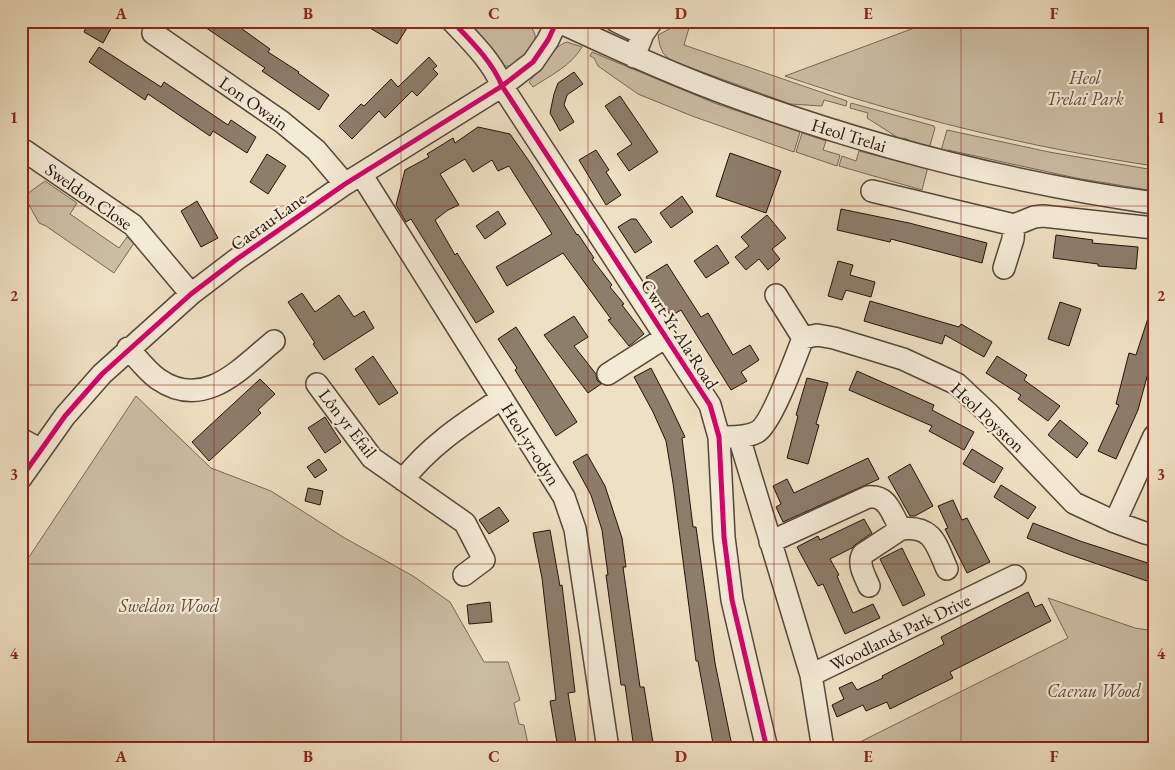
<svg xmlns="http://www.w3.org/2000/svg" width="1175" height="770" viewBox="0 0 1175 770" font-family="'EB Garamond',serif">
<rect width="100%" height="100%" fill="#eee0c2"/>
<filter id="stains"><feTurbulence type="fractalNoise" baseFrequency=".004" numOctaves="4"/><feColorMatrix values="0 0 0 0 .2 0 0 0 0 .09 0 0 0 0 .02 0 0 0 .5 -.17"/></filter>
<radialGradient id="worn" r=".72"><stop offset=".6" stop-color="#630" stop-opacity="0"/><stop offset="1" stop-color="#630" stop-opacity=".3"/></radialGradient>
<!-- green -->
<path fill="#cbbda3" stroke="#776858" d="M452 21H528C530 25 534 31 535 35 537 47 523 62 513 66 508 67 502 65 497 64Z
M684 21H691L684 45 847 101 846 106 824 100 822 106 790 104 675 62 668 58 663 53 660 46 658 35Z
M933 21H1025L1032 25 1040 21H1154V166C1027 147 906 117 785 76Z
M567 42 582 47C571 66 551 75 533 87L529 82C540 70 551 47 567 42Z
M592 52 717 104 800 132 794 152 692 116 638 94 598 66 594 58 590 56Z
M851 103 934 126 935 128 928 152 905 138 900 139 867 118 868 113 850 108Z
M947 130 1049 152 1154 170V191L1076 178 948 150 945 154H940Z
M802 133 826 141 823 150 840 155 837 166 796 152Z
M859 151 912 165 924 161 929 163 922 190 839 166 842 156 856 161Z
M45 181 77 203 70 214 119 248 127 237 134 243 114 273 46 226 39 223 24 196Z
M136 396 211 468 271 491 343 537 413 576 450 602 484 662H508L520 700 514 703 519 724 524 725 529 749H21V569Z
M1048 598 1135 628 1154 631V749H846L1068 638Z"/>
<!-- building -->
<path fill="#8d7d6b" stroke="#23120c" d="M89 21H115L103 43 84 32Z
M196 21H231L270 49 268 52 299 72 298 73 329 95 319 110 262 71 265 68Z
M358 21H395L407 28 397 44Z
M99 47 161 87 164 82 228 125 231 120 256 137 247 153 213 131 210 136 148 94 145 100 89 62Z
M429 57 437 66 433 69 438 74 417 96 412 91 385 118 379 111 352 139 339 126 361 104 364 106 391 79 398 87Z
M574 72 583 84 567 95 564 105 574 122 560 131 550 113 554 94 558 83Z
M620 96 658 152 629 171 617 154 632 144 605 106Z
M478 127 510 134 529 161 577 235 578 234 594 258 592 259 612 285 610 287 624 304 622 305 644 334 629 346 608 320 611 319 563 253 507 286 496 267 552 234 509 166 498 171 492 160 473 172 465 159 440 174 459 205 448 210 435 220 455 255 457 253 494 312 476 323 411 219 406 222 396 205 405 170 429 157 427 154 453 138 455 143Z
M596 150 609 170 606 172 621 195 606 205 579 160Z
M730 153 781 171 766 213 716 196Z
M267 154 286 166 268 194 250 182Z
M682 196 693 212 671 228 660 213Z
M197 201 218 238 201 247 181 211Z
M841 209 909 223 987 243 982 263 891 239 890 242 837 230Z
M498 211 506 224 485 239 476 226Z
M767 215 786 238 772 249 780 259 768 270 759 259 746 270 735 257 749 246 741 237Z
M631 219H636L652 242 635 253 618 227Z
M1056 235 1093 240 1092 243 1138 247 1136 269 1098 266V264L1053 258Z
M717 245 729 263 706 278 694 261Z
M838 261 853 265 850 275 875 282 871 297 846 290 842 300 828 296Z
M667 264 701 317 708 313 733 355 750 345 759 360 741 372 747 381 731 390 681 310 671 316 646 277Z
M302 293 315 312 339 295 354 317 364 311 374 328 324 360 313 344 315 343 288 302Z
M870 301 959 327 961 324 992 342 984 357 945 335 942 344 864 321Z
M1060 302 1081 309 1069 346 1048 339Z
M1151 309H1154V351L1138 410 1116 459 1098 451 1119 405 1116 404 1129 353 1136 355Z
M574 316 588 337 574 346 596 374 597 380 601 384 588 393 544 335Z
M516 327 577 422 556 436 515 370 517 368 498 339Z
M373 356 398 393 379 405 355 369Z
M997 356 1027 375 1024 380 1060 406 1048 421 1018 399 1021 395 986 373Z
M651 368 668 401 685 437 682 438 693 527H696L715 663 732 746 714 749 698 661H696L673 483 666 441 653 412 634 377Z
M857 371 934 405 932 410 974 432 964 450 929 431 932 426 849 390Z
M807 378 828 383 816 424 819 425 808 464 787 458 798 416 796 415Z
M260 379 275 394 258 410 261 413 209 461 192 442Z
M325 417 341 442 325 453 308 428Z
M1060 420 1088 443 1077 458 1048 435Z
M972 449 1003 468 994 483 963 464Z
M587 454 605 486 622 538 626 567H623L640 687H644L654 749H634L625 685H621L606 575H608L602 530 591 495 573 462Z
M868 458 879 479 783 522 776 507 781 504 773 486 787 479 794 493Z
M319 459 327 470 315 478 307 467Z
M910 464 933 506 915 516H910L888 477Z
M1001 485 1036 507 1028 519 994 497Z
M308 488 323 491 320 505 305 501Z
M953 500 962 520 967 518 990 562 967 573 945 529 948 528 938 506Z
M499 507 509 521 489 534 479 520Z
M864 519 872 533 856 544 852 548 830 559 839 575 837 576 853 613 873 604 880 618 845 634 823 584 818 586 797 547 818 536 820 540Z
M1033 523 1080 541 1154 565V572L1150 582 1068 554 1027 538Z
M550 530 560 586 562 585 575 692 568 693 577 749H558L550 701 556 700 542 578 533 533Z
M902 548 925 595 903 606 880 559Z
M1028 592 1035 607 1042 604 1051 621 950 672 953 678 890 709 887 702 866 711 863 705 837 717 832 705 844 699 839 688 852 682 857 690 883 678 882 676 944 644 941 637Z
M490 602 492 622 469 624 467 605Z"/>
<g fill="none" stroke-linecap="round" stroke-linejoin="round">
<defs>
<path id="minor" d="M452 21C470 40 492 61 502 86L710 405 719 437 724 537 732 600 767 749
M557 21C611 46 665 71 721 92 861 144 1006 182 1154 203
M616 21 643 34
M153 33 282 122 316 150 345 184
M634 57 643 34 652 21
M21 150 25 151 133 225 191 294
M361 174 564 497 575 529 608 749
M872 191 1014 225 1034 217 1043 216 1154 228
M1004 268 1013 239 1014 225
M776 295 803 338
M803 338 817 335 834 338 903 359 957 384 989 414 1074 503 1115 522 1145 533 1154 535
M128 348C137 358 147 371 158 379 204 411 240 369 274 341
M608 374 666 337
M317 384 372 458 465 523 484 560 464 575
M726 437C736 437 748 437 757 432 771 425 796 356 803 338
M739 437 811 675 823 749
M21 439 41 450
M21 478 65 416 102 374 191 294 237 259 345 184 502 86 533 62 548 40 557 21
M403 480C431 444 465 423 502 398
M1115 522 1154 436
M901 529C933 525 936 544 947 569
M770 542 868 497C889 495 891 514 901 529L863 554C857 564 865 576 869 586
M811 675 1015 576"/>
</defs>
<!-- minor casing -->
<use href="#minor" stroke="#56463a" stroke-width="24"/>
<!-- minor -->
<use href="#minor" stroke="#f4ebd7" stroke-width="21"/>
<defs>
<path id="cycleway" d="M452 21C470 40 492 61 502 86L710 405 719 437 724 537 732 600 767 749
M21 478 65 416 102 374 191 294 237 259 345 184 502 86 533 62 548 40 557 21"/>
</defs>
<!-- cycleway casing -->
<use href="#cycleway" stroke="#f4ebd7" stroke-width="8"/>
<!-- cycleway -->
<use href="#cycleway" stroke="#d6006c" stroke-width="5"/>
</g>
<!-- grid -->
<path fill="none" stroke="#8f2418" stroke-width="1" stroke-opacity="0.55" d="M214 21V749M401 21V749M588 21V749M774 21V749M961 21V749M21 206H1154M21 385H1154M21 564H1154"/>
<g text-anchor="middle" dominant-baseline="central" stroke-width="4.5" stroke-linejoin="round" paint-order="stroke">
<!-- park labels -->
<g font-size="18" font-style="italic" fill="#5e4e41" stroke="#f4ebd7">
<text x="1085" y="77">Heol<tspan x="1085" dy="21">Trelai Park</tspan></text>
<text x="169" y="605">Sweldon Wood</text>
<text x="1094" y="690">Caerau Wood</text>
</g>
<!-- street labels -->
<g font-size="18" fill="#23120c" stroke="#f4ebd7">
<text transform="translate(254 103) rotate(35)">Lon Owain</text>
<text transform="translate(849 135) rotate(17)">Heol Trelai</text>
<text transform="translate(89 196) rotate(35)">Sweldon Close</text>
<text transform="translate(268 221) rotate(-35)">Caerau Lane</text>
<text transform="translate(680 334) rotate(57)">Cwrt-Yr-Ala Road</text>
<text transform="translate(988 417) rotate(43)">Heol Poyston</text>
<text transform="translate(348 423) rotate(52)">Lôn yr Efail</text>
<text transform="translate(531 444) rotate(58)">Heol-yr-odyn</text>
<text transform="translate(900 632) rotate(-26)">Woodlands Park Drive</text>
</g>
</g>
<!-- margin -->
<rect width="1175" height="770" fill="none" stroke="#eee0c2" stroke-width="55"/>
<rect x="28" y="28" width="1120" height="714" fill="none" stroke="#8f2418" stroke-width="2"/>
<g font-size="16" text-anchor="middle" font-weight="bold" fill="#8f2418">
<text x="121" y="19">A</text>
<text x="308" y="19">B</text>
<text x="494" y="19">C</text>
<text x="681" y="19">D</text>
<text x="868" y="19">E</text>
<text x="1054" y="19">F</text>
<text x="14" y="123">1</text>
<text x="1161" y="123">1</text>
<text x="14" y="301">2</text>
<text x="1161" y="301">2</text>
<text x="14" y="480">3</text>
<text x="1161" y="480">3</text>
<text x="14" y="659">4</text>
<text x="1161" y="659">4</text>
<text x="121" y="762">A</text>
<text x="308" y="762">B</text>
<text x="494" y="762">C</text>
<text x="681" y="762">D</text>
<text x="868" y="762">E</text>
<text x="1054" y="762">F</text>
</g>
<rect width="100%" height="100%" filter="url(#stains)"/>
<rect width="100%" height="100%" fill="url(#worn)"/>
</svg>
